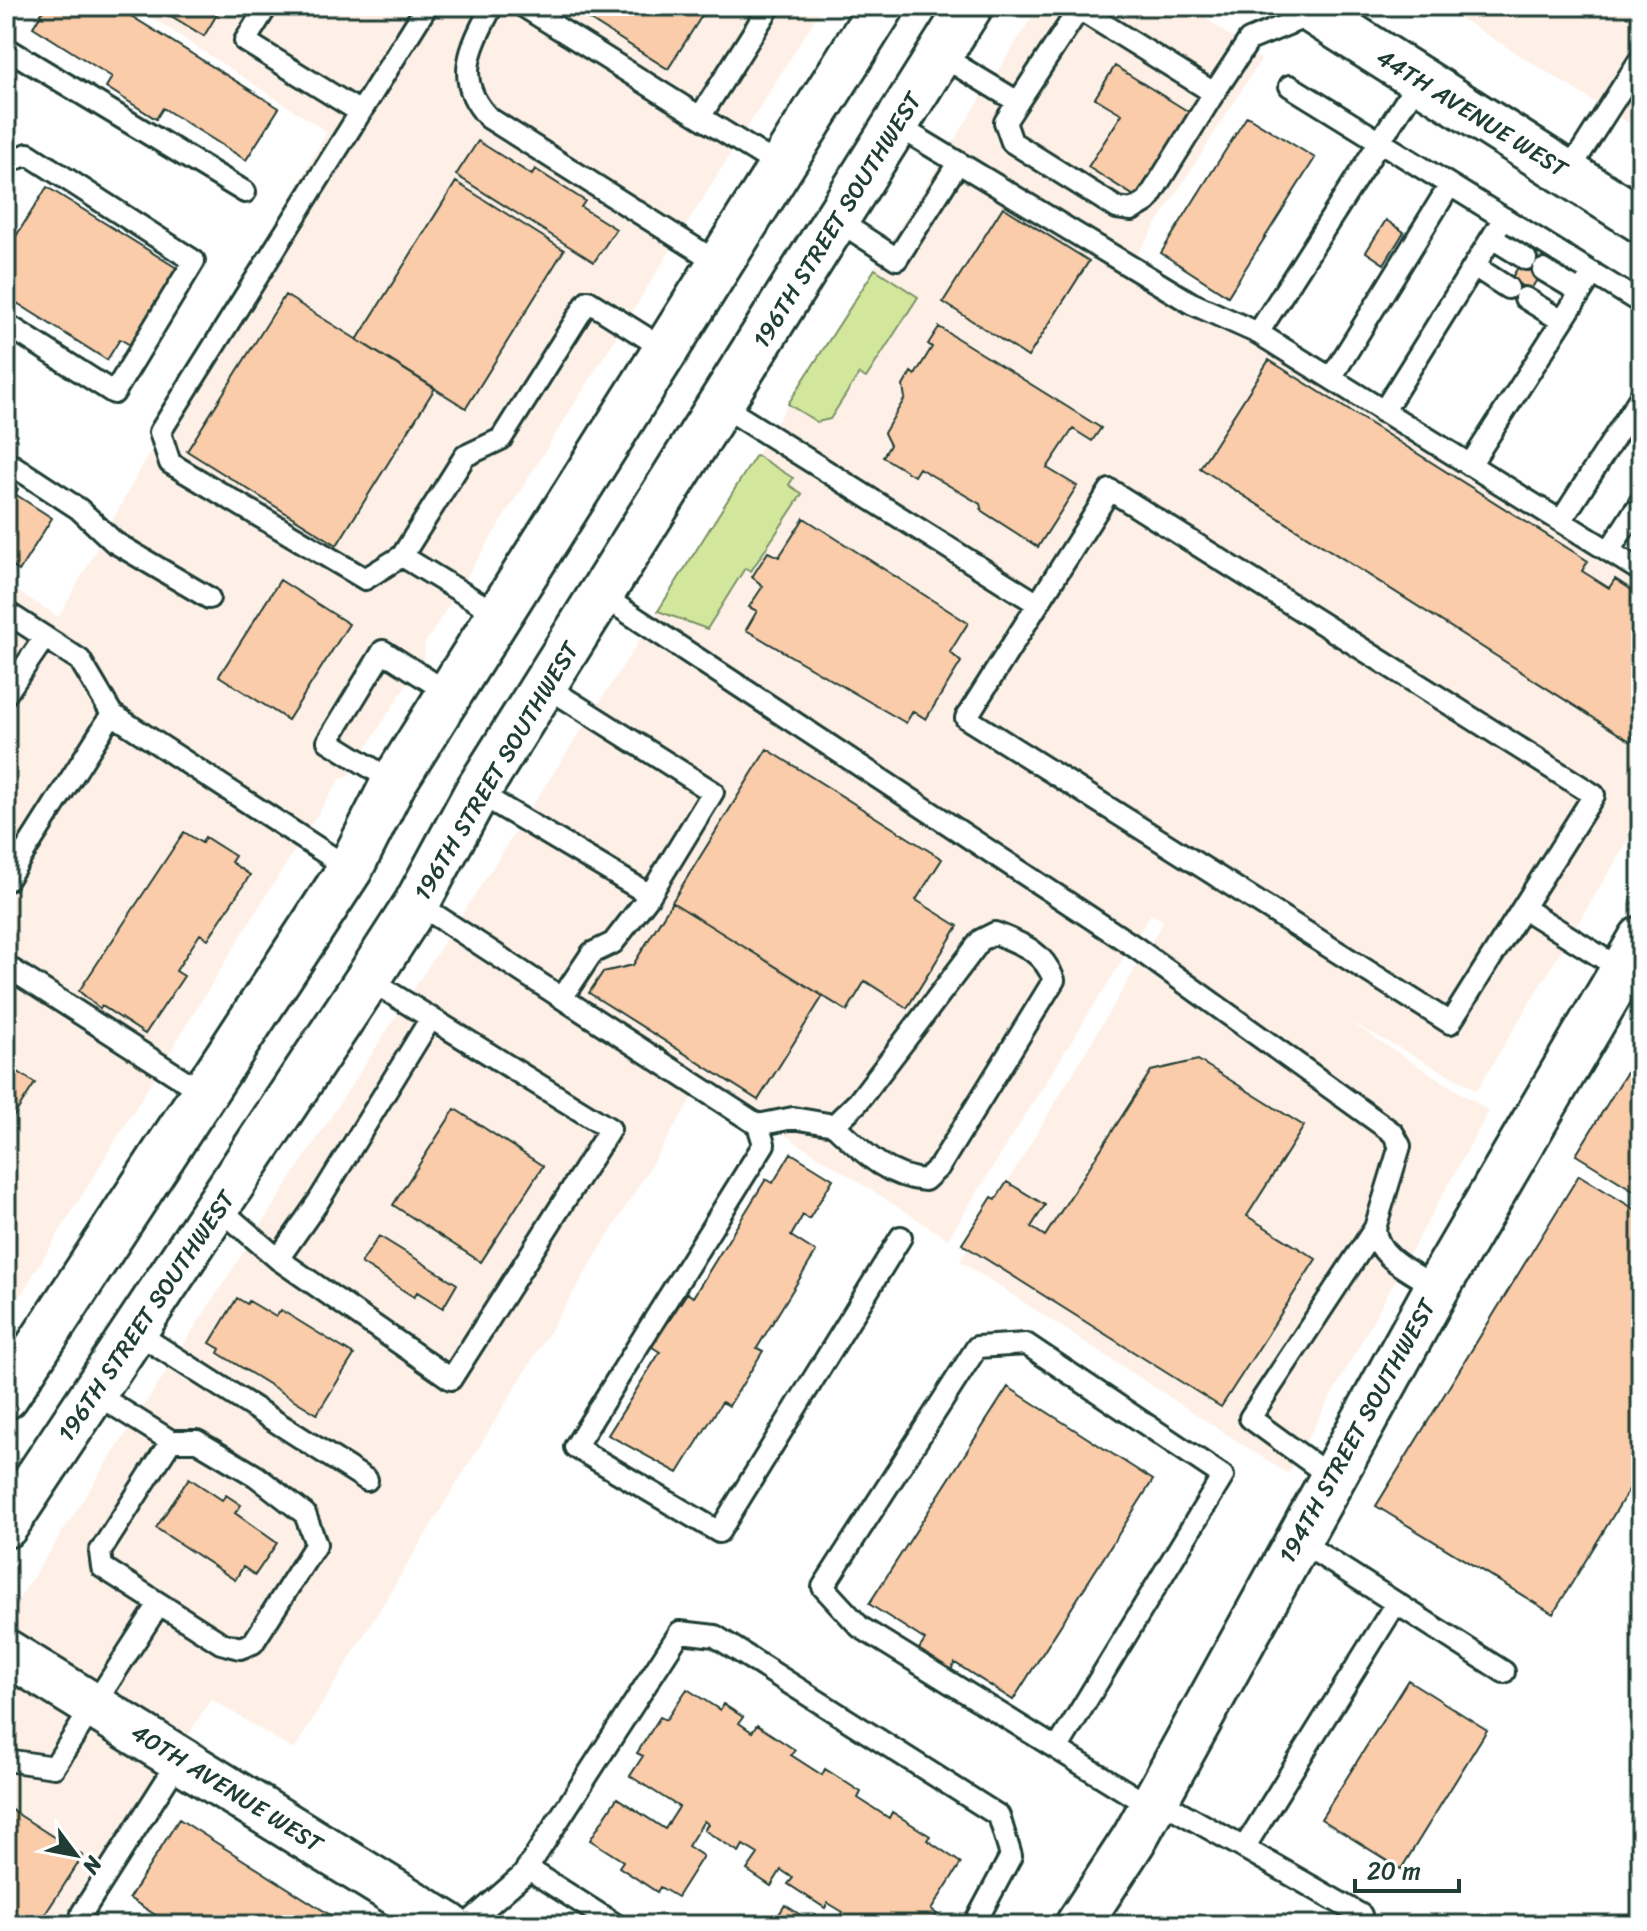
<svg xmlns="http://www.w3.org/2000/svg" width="1647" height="1931" viewBox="0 0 1647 1931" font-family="Sriracha,sans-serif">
<rect width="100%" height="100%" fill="#fff"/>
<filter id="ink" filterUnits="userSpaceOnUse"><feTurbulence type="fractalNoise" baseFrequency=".0125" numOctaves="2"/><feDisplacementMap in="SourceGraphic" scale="16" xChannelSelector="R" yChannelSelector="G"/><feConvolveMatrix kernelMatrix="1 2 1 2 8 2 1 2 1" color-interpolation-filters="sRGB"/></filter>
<g filter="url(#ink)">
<!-- built -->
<path fill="#fef0e6" d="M134 6H823L424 645 425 656 349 775 340 779 270 889 6 1319V584L59 617 327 132Z
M1039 6H1191L1261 60 1137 255 1641 585V819L1477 1090 1347 1020 1489 1111 1288 1474 960 1261 1164 921 1151 914 948 1239 702 1082 294 1750 211 1699 68 1925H6V1619L639 641Z
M1441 6H1641V131Z"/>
<!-- green -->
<path fill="#d3e79c" stroke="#799268" stroke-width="2" d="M875 269 918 297 866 378 859 374 830 419 817 422 788 404Z
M756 455 793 478 789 485 802 494 751 571 745 568 707 629 658 611Z"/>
<!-- building -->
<path fill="#fbccaa" stroke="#1f3d34" stroke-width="2" d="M46 6H115L279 108 246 160 163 108 156 119 106 87 112 77 33 27Z
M155 6H222L204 36Z
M580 6H708L668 69 576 11Z
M1115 66 1189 112 1136 197 1088 167 1122 114 1095 98Z
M1247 116 1315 158 1228 296 1161 253Z
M478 141 532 175 535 169 585 201 581 207 616 229 594 262 456 175Z
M456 182 564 250 466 408 357 340Z
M47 187 180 270 137 349 120 339 107 360 6 296V277L11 269 6 265V245L9 247Z
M1003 207 1089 261 1028 357 943 302Z
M1386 220 1404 232 1384 264 1366 252Z
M1520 264 1539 276 1530 291 1511 279Z
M285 295 435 388 337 545 187 451Z
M939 327 1101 428 1092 441 1073 429 1047 468 1077 486 1038 547 982 511 980 504 919 468 914 476 883 457 890 445 884 433 905 398 903 386 911 372 915 375 932 347 928 344Z
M1269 360 1588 561 1582 571 1609 588 1615 579 1641 596V723L1630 741 1200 468Z
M1641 478V517L1624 506Z
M6 481 18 489 15 494 52 518 19 571 6 562Z
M804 518 968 623 950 652 961 662 926 719 913 711 906 723 746 630 757 611 749 607 763 586 752 577 768 552 779 557Z
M280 580 349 624 288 720 219 676Z
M767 749 942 859 916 900 958 926 907 1008 865 981 847 1011 672 902Z
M184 832 202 843 205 837 235 856 231 862 250 875 208 939 200 934 176 971 184 976 145 1034 102 1006 100 1009 79 991Z
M672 902 823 996 758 1100 589 993 603 972 633 965Z
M1641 1049V1195L1576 1155Z
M1198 1060 1304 1126 1247 1216 1316 1259 1221 1407 962 1244 992 1197 996 1199 1007 1182 1045 1205 1031 1227 1045 1236 1151 1071Z
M6 1064 35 1083 6 1128Z
M455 1109 543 1166 481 1262 393 1205Z
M791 1153 833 1179 809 1219 803 1215 791 1236 816 1252 757 1348 763 1351 729 1406 722 1402 678 1473 608 1435 660 1352 652 1347 687 1293 693 1297 766 1179 773 1183Z
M1579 1175 1641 1213V1470L1553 1614 1376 1506Z
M379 1236 457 1284 443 1308 417 1292 414 1297 361 1263Z
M237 1298 247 1304 249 1301 276 1317 281 1310 354 1355 317 1414 218 1353 220 1349 210 1343Z
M1008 1387 1153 1480 1013 1700 955 1663 949 1673 917 1652 925 1640 869 1604Z
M189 1478 222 1500 226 1495 241 1505 235 1513 277 1543 255 1575 243 1567 235 1580 156 1528Z
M1408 1680 1487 1730 1401 1869 1321 1819Z
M687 1689 720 1710 723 1704 743 1717 739 1723 752 1732 757 1725 795 1750 791 1755 822 1775 825 1769 861 1792 858 1798 889 1818 892 1812 930 1836 927 1840 961 1863 931 1910 937 1914 930 1925H869L855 1916 849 1925H835L843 1912 828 1903 825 1908 788 1884 793 1878 781 1870 771 1886 747 1870 758 1854 743 1845 739 1852 704 1830 708 1824 704 1821 688 1846 703 1856 677 1897 660 1887 657 1892 619 1867 623 1861 590 1840 617 1798 665 1829 679 1807 630 1776 643 1756 637 1753 660 1717 666 1720Z
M7 1807 83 1856 38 1925H6Z
M179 1819 346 1925H171L129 1898Z
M785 1905 816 1925H772Z"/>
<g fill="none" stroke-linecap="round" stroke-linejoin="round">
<defs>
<path id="lane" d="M267 6 245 41 360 112
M427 6 160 432 170 463 365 579 402 556 465 456 501 439 588 301 666 350
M492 6C471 47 452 80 489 118L720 264
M523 6 700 117
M770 6 700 117 781 167
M6 48 245 192
M940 55 1018 102 1079 9 1214 93 1249 40 1315 13
M1290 86 1641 303
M1018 102 1005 122 1012 142 1117 208 1132 210 1147 201 1214 93
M896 125 1191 303 1258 333 1641 571
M6 163 28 154 194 261 114 393 6 324
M1567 174 1641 58
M837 220 897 259 958 163
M1492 238 1526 259
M1474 266 1508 288
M1543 270 1580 292
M1525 298 1562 321
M1258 333 1419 80
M1331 378 1450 185
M721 405 1038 604
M1383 412 1504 218
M6 461 79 509 114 542 209 598
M1470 465 1593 273
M1110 490 1594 795 1450 1023 966 718Z
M1561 521 1641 396
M1609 551 1634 512
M402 556 499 615
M601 595 1135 947 1393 1133 1400 1146 1375 1228C1376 1258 1414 1273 1437 1288
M6 612 80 660 112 714
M6 694 45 637
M394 782 328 741 383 651 450 694
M477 792 650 895 713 792 544 685
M6 881 112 714 350 869
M417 903 562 998 592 953 613 943 650 895
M1523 908 1622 970
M6 966 204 1093
M562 998 758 1125 764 1144 575 1447 719 1532 901 1237
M758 1125 793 1118 834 1125 858 1102 981 940 995 933C1022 944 1043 951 1054 980L939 1167 925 1180C886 1177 861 1150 834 1125
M219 1208 278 1259 451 1379 610 1129 368 979
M278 1259 318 1202 431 1018
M137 1333 367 1480
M96 1394 171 1441H197L256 1476 305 1514 316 1544 253 1643 240 1648 221 1643 102 1567 100 1552 171 1441
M1331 1477 1250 1418 1375 1228
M1296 1539 1504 1672
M1057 1749 1223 1476 1026 1344 977 1347 823 1587 860 1627 1151 1807
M6 1760 54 1767 159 1604
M1155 1798 1244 1848 1396 1603
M1244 1848 1361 1915
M527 1868 616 1925
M82 1913 180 1759
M466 1925 523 1875 680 1632 715 1636 999 1816 1011 1856 974 1925"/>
<path id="secondary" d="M1304 6 1641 220
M6 1652 448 1925
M1078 1925 1134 1839 1437 1288 1641 939"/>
<path id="primary" d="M6 1396 350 869 394 782 882 6
M6 1525 368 979 417 903 477 792 970 6"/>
</defs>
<!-- lane casing -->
<use href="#lane" stroke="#1f3d34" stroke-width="26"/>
<!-- secondary casing -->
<use href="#secondary" stroke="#1f3d34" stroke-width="50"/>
<!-- primary casing -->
<use href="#primary" stroke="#1f3d34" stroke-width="50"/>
<!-- lane -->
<use href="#lane" stroke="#fff" stroke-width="20"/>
<!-- secondary -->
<use href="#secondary" stroke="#fff" stroke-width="44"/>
<!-- primary -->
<use href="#primary" stroke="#fff" stroke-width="44"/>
</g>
</g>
<g text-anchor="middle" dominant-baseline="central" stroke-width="8" stroke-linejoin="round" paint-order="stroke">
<!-- street labels -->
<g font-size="24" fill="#1f3d34" stroke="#fff">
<text transform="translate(1472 113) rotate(32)">44TH AVENUE WEST</text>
<text transform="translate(837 220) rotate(-58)">196TH STREET SOUTHWEST</text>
<text transform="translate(496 771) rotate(-59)">196TH STREET SOUTHWEST</text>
<text transform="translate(146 1316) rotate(-56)">196TH STREET SOUTHWEST</text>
<text transform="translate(1357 1431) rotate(-61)">194TH STREET SOUTHWEST</text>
<text transform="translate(227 1788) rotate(32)">40TH AVENUE WEST</text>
</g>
</g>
<!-- margin -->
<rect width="1647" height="1931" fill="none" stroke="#fff" stroke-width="32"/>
<rect x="16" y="16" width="1615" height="1899" fill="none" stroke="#1f3d34" stroke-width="3" filter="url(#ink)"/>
<!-- north arrow -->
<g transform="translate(76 1855) rotate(122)" stroke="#ffffff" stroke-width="6" paint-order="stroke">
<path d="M0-6L14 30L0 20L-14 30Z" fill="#1f3d34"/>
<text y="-12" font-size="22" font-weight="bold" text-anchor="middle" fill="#1f3d34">N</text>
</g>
<!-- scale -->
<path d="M1355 1879v12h104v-12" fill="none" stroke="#1f3d34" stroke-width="4"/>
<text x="1367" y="1879" font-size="24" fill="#1f3d34" stroke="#ffffff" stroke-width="6" paint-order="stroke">20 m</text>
</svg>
